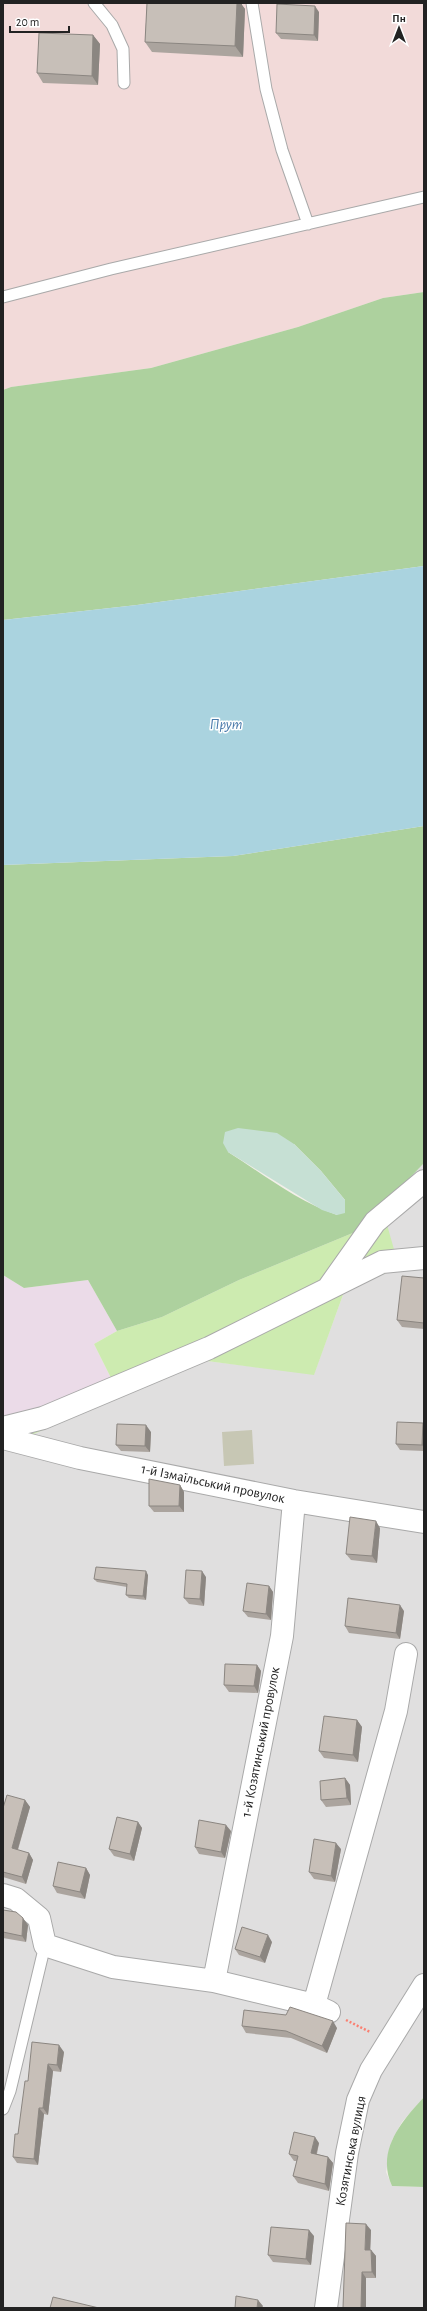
<svg xmlns="http://www.w3.org/2000/svg" width="427" height="2311" viewBox="0 0 427 2311" font-family="'Alegreya Sans',sans-serif">
<rect width="100%" height="100%" fill="#f2efe9"/>
<!-- residential -->
<path fill="#e0dfdf" d="M424 1163V2097L402 2122 392 2140 386 2172 392 2186 424 2187V2308H3V1444H10L207 1361 314 1374 344 1292 382 1207Z"/>
<!-- commercial -->
<path fill="#f2dad9" d="M3 3H424V292L383 298 298 327 151 368 11 387 3 390Z"/>
<!-- industrial -->
<path fill="#ebdbe8" d="M3 1275 24 1288 88 1280 117 1331 94 1344 112 1380 27 1418 3 1420Z"/>
<!-- construction -->
<path fill="#c7c7b4" d="M252 1430 254 1464 224 1466 222 1432Z"/>
<!-- grass -->
<path fill="#cdebb0" d="M382 1207 399 1267 344 1292 314 1375 207 1361 10 1444 27 1418 112 1380 94 1344 117 1331 162 1317 239 1280 360 1230Z"/>
<!-- forest -->
<path fill="#add19e" fill-rule="evenodd" d="M424 292V566L137 605 3 620V390L11 387 151 368 298 327 383 298Z
M424 826V1163L360 1230 239 1280 162 1317 117 1331 88 1280 24 1288 3 1275V865L233 856ZM294 1144 321 1171 345 1200 337 1215C298 1202 263 1174 228 1152Z
M424 2097V2187L392 2186C376 2151 401 2122 424 2097Z"/>
<!-- wetland -->
<path fill="#c6e0d4" d="M238 1128 277 1133 294 1144 321 1171 345 1200V1213L337 1215 322 1210 228 1152 223 1143 225 1132Z"/>
<!-- water -->
<path fill="#aad3df" d="M424 566V826L233 856 3 865V620L137 605Z"/>
<g fill="none" stroke-linecap="round" stroke-linejoin="round">
<defs>
<path id="lane" d="M94 3 112 25 123 49 124 83
M252 3 266 89 282 150 308 224
M3 297 111 269 424 197
M3 2109 10 2091 45 1945"/>
<path id="street" d="M329 1287 375 1222 424 1181
M3 1428 43 1418 209 1348 382 1262 424 1258
M3 1438 80 1458 294 1501 424 1522
M3 1895 16 1899 39 1918 45 1945 113 1967 214 1981 314 2005 329 2012
M214 1981 282 1636 294 1501
M314 2005 396 1711 406 1654
M326 2308 347 2153 358 2100 371 2070 424 1985"/>
</defs>
<!-- lane casing -->
<use href="#lane" stroke="#a9a9a9" stroke-width="13"/>
<!-- street casing -->
<use href="#street" stroke="#a9a9a9" stroke-width="24"/>
<!-- path -->
<path stroke="#fa8072" stroke-width="2.5" stroke-dasharray="2 2" stroke-linecap="butt" d="M346 2020 370 2032"/>
<!-- lane -->
<use href="#lane" stroke="#fff" stroke-width="11"/>
<!-- street -->
<use href="#street" stroke="#fff" stroke-width="22"/>
</g>
<!-- wall -->
<path fill="#aba49e" d="M147 3H242V5L245 9 243 57 152 52 145 42Z
M319 12 318 41 281 39 276 33Z
M93 35 100 44 98 85 43 83 37 73Z
M424 1278V1329L402 1327 397 1320Z
M424 1425V1451L400 1450 396 1444Z
M151 1432 150 1452 121 1451 116 1445Z
M180 1485 184 1492V1512H154L149 1506Z
M380 1528 377 1563 351 1560 346 1554Z
M148 1575 146 1600 129 1598 126 1595 127 1587 97 1582 94 1579Z
M206 1577 204 1606 189 1604 184 1598Z
M269 1586 273 1592 271 1620 248 1617 243 1611Z
M404 1611 400 1639 349 1633 345 1626Z
M257 1665 261 1671 258 1693 229 1692 224 1685Z
M357 1720 362 1727 358 1762 324 1758 319 1751Z
M345 1778 350 1785 351 1805 326 1807 321 1800Z
M25 1800 30 1807 18 1850 29 1853 33 1860 26 1884 3 1877V1808Z
M138 1822 142 1828 134 1861 114 1856 109 1849Z
M231 1831 225 1858 199 1854 195 1847Z
M341 1849 335 1882 314 1879 309 1872Z
M86 1868 90 1875 85 1899 57 1893 53 1886Z
M3 1910 28 1925 26 1942 3 1938Z
M272 1942 265 1963 239 1955 235 1949Z
M286 2015 337 2028 327 2053 291 2038 246 2033 242 2026Z
M64 2052 61 2072 53 2071 48 2115 44 2114 38 2165 17 2163 13 2157 18 2134 28 2081Z
M319 2143 317 2154 328 2157 333 2163 329 2191 298 2183 293 2176 297 2161H294L289 2154Z
M371 2230 370 2250H371L376 2256V2278H366V2308H343Z
M314 2236 311 2265 273 2262 268 2255Z"/>
<!-- shaded-wall -->
<path fill="#8b8681" d="M237 3H242V5L245 9 243 57 235 46Z
M315 6 319 12 318 41 314 35Z
M93 35 100 44 98 85 92 76Z
M423 1423 424 1425V1448L422 1445Z
M146 1425 151 1432 150 1452 145 1446Z
M180 1485 184 1492V1512L179 1506Z
M376 1521 380 1528 377 1563 372 1556Z
M146 1571 148 1575 146 1600 143 1596Z
M202 1571 206 1577 204 1606 200 1599Z
M269 1586 273 1592 271 1620 266 1614Z
M400 1605 404 1611 400 1639 396 1633Z
M257 1665 261 1671 258 1693 254 1686Z
M357 1720 362 1727 358 1762 353 1755Z
M345 1778 350 1785 351 1805 347 1798Z
M25 1800 30 1807 16 1855 12 1848Z
M138 1822 142 1828 134 1861 130 1854Z
M226 1825 231 1831 225 1858 221 1852Z
M336 1843 341 1849 335 1882 331 1876Z
M29 1853 33 1860 26 1884 22 1877Z
M86 1868 90 1875 85 1899 80 1892Z
M23 1918 28 1925 26 1942 22 1936Z
M268 1935 272 1942 265 1963 260 1957Z
M333 2021 337 2028 327 2053 322 2046Z
M59 2045 64 2052 61 2072 57 2065Z
M48 2064 53 2071 48 2115 43 2108Z
M39 2108 44 2114 38 2165 34 2159Z
M315 2137 319 2143 315 2159 311 2153Z
M328 2157 333 2163 329 2191 325 2184Z
M366 2224 371 2230 370 2256 365 2250Z
M309 2230 314 2236 311 2265 306 2259Z
M371 2250 376 2256V2278L372 2272Z
M362 2272 366 2278V2308H361Z
M258 2300 263 2306 262 2308H257Z"/>
<!-- building -->
<path fill="#c7bfb8" stroke="#8b8681" d="M147 3H237L235 46 145 42Z
M277 4 315 6 314 35 276 33Z
M39 33 93 35 92 76 37 73Z
M402 1276 424 1278V1323L397 1320Z
M397 1422 423 1423 422 1445 396 1444Z
M117 1424 146 1425 145 1446 116 1445Z
M149 1479 180 1485 179 1506H149Z
M350 1517 376 1521 372 1556 346 1554Z
M96 1567 146 1571 143 1596 126 1595 127 1584 94 1579Z
M186 1570 202 1571 200 1599 184 1598Z
M247 1583 269 1586 266 1614 243 1611Z
M348 1598 400 1605 396 1633 345 1626Z
M225 1664 257 1665 254 1686 224 1685Z
M324 1716 357 1720 353 1755 319 1751Z
M345 1778 347 1798 321 1800 320 1781Z
M7 1795 25 1800 12 1848 29 1853 22 1877 3 1872V1808Z
M117 1817 138 1822 130 1854 109 1849Z
M199 1820 226 1825 221 1852 195 1847Z
M314 1839 336 1843 331 1876 309 1872Z
M58 1862 86 1868 80 1892 53 1886Z
M3 1910 16 1912 23 1918 22 1936 3 1932Z
M242 1927 268 1935 260 1957 235 1949Z
M290 2007 333 2021 322 2046 286 2031 242 2026 244 2010 286 2015Z
M32 2042 59 2045 57 2065 48 2064 43 2108H39L34 2159 13 2157 15 2134H18L25 2081H28Z
M294 2132 315 2137 311 2153 328 2157 325 2184 293 2176 298 2156 289 2154Z
M346 2223 366 2224 365 2250H371L372 2272H362L361 2308H343Z
M271 2227 309 2230 306 2259 268 2255Z
M236 2296 258 2300 257 2308H235Z
M53 2297 99 2308H50Z"/>
<g text-anchor="middle" dominant-baseline="central" stroke-width="3" stroke-linejoin="round" paint-order="stroke">
<!-- street labels -->
<g font-size="14" fill="#222" stroke="#fff">
<text transform="translate(213 1484) rotate(12)">1-й Ізмаїльський провулок</text>
<text transform="translate(261 1742) rotate(-79)">1-й Козятинський провулок</text>
<text transform="translate(351 2151) rotate(-79)">Козятинська вулиця</text>
</g>
<!-- water labels -->
<g font-size="15" font-style="italic" fill="#4a7aab" stroke="#fff">
<text x="226" y="724">Прут</text>
</g>
</g>
<!-- border -->
<rect width="427" height="2311" fill="none" stroke="#222222" stroke-width="8"/>
<!-- north arrow -->
<g transform="translate(399 28)" stroke="#ffffff" stroke-width="3" paint-order="stroke">
<path d="M0-3L7 15L0 10L-7 15Z" fill="#222222"/>
<text y="-6" font-size="11" font-weight="bold" text-anchor="middle" fill="#222222">Пн</text>
</g>
<!-- scale -->
<path d="M10 26v6h59v-6" fill="none" stroke="#222222" stroke-width="2"/>
<text x="16" y="26" font-size="12" fill="#222222" stroke="#ffffff" stroke-width="3" paint-order="stroke">20 m</text>
</svg>
